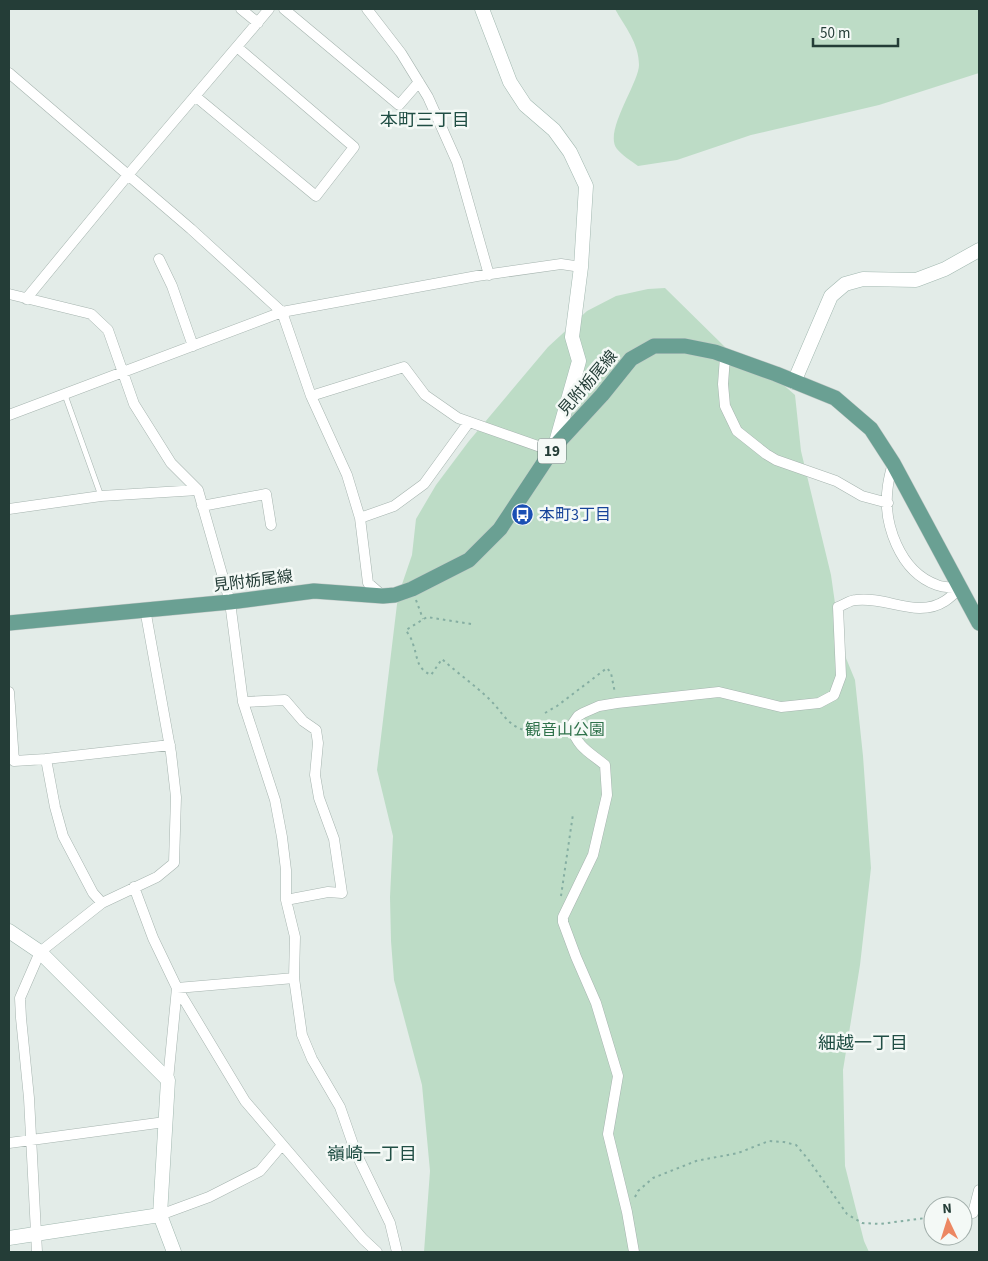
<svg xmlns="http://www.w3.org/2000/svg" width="988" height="1261" viewBox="0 0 988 1261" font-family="'Source Sans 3','Noto Sans JP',sans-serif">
<rect width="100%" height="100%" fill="#e3ece8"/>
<!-- green -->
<path fill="#bddcc6" d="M615 9H979V73L879 105 751 135 677 160 638 166C631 161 622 155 617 149 603 132 639 83 639 65 639 43 625 27 615 9Z
M665 288 726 348 771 374 795 395 801 451 831 575 841 646 855 680 863 756 871 868 860 965 843 1070 845 1166 864 1241 869 1252H424L430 1171 422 1085 394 980 391 941 390 897 393 836 377 770 398 596 412 555 416 519 436 485 469 441 548 347 587 311 616 296 648 289Z"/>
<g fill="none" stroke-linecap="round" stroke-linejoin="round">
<defs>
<path id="lane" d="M65 395 101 496"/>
<path id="street" d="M241 9 258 23
M284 9 399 105 419 82
M367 9 401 53 428 97 457 162 489 275
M9 73 191 229 282 312 311 396 347 475 360 518 368 583 383 596
M195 96 316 196 354 147 237 47
M159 259 172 286 193 346
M9 294 91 314 108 330 134 404 171 463 198 490 230 602 243 702 275 800 282 837 286 870V900L295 937 294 978 302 1035 312 1059 340 1107 356 1153 390 1223 397 1252
M26 299 128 175 269 9
M725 357 723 384 725 406 737 431 766 454 776 460 836 481 862 496 888 503
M311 396 404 367 425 395 458 418 552 451
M9 415 282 312 477 276 561 264 581 267
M893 463C891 470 889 478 888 485 882 523 900 572 937 585 944 588 953 587 960 588
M202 506 266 494 271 525
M9 509 101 496 198 490
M360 518 394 506 424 484 469 422
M9 692 14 761 46 759 170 745
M243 702 285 700 303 721 316 730 318 743 315 775 319 798 334 839 342 893 328 892 286 900
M46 759 55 807 63 836 93 893 102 903
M134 887 153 938 177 988 168 1080
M294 978 177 988 245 1101 363 1239 377 1252
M9 1143 165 1122
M973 1213 979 1190
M160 1215 209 1197 260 1171 282 1145
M37 1252 29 1098 21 1018 20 998 40 952 102 903 157 877 174 863 176 797 171 753 145 609
M634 1252 627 1212 608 1134 618 1076 596 1003 576 957 563 922V917L593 855 607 795 605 765C589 752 577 747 571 726L578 716 583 713 599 706 617 703 719 692 781 707 819 703 834 695 841 676 838 607C844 605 850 600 856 600 887 596 917 619 945 601 951 597 956 592 960 588"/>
<path id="secondary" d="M482 9 510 82 525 105 554 130 570 152 586 186 581 267 572 337 579 361 555 446
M794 382 831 296 845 284 863 279 916 280 945 269 979 250
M9 931 40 952 168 1080 160 1215 174 1252
M9 1238 160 1215"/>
<path id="primary" d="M9 623 230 602 314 591 383 596 395 595 412 589 469 560 500 529 555 446 602 395 631 359 654 346H685L715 352 776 374 835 398 871 429 893 463 979 623"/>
</defs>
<!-- lane casing -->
<use href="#lane" stroke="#a6b4af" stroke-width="6"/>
<!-- street casing -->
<use href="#street" stroke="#a6b4af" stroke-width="11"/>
<!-- secondary casing -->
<use href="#secondary" stroke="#a2b8b0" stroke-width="15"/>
<!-- primary casing -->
<use href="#primary" stroke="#c2c9c7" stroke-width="16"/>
<!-- path -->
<path stroke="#85aea2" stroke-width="2" stroke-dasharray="2.5 4" stroke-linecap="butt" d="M416 600 423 619
M471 624 427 617 406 630C408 634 412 639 413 644 418 658 416 668 431 675L442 659C456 672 472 683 487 697 500 708 506 725 524 730
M545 713 557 706 607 668 611 673 615 693
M561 896 573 814
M635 1197 638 1191 653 1178 696 1161 738 1153 769 1141 784 1142 796 1145 808 1159 847 1214 862 1223 880 1224 933 1217"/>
<!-- lane -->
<use href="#lane" stroke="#fff" stroke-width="5"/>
<!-- street -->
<use href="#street" stroke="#fff" stroke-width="10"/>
<!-- secondary -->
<use href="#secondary" stroke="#fff" stroke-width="14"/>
<!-- primary -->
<use href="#primary" stroke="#6aa093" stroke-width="15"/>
</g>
<!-- icons -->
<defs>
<symbol id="bus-disc" viewBox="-11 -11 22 22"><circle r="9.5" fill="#1a4fb4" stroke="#f4f9f6"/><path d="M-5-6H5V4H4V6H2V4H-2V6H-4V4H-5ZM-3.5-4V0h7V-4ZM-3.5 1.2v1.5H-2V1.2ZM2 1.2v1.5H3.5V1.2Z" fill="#fff"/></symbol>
</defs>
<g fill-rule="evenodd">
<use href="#bus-disc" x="510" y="502" width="25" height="25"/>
</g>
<g text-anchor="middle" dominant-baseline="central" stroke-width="5" stroke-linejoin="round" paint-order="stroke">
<!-- shield labels -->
<rect fill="#f4f9f6" stroke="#627570" stroke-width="1" x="538" y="438.5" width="28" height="25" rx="4"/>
<g font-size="15" font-weight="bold" fill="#243d37">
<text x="552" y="451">19</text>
</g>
<!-- street labels -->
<g font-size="16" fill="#243d37" stroke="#f4f9f6">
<text transform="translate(588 383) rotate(-49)">見附栃尾線</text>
<text transform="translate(253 581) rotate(-7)">見附栃尾線</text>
</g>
<!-- transit labels -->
<g font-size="16" fill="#164399" stroke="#f4f9f6" text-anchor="start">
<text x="539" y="515">本町3丁目</text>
</g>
<!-- park labels -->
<g font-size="16" fill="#2f724b" stroke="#f4f9f6">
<text x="565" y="730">観音山公園</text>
</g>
<!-- neighbourhood labels -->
<g font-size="18" fill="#204e44" stroke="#f4f9f6">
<text x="425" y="120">本町三丁目</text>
<text x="863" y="1043">細越一丁目</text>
<text x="372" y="1154">嶺崎一丁目</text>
</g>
</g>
<!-- border -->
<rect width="988" height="1261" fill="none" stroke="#243d37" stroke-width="20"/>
<!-- north arrow -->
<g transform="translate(948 1221) rotate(356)"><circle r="24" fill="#f4f9f6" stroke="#a1aeaa"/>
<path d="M0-4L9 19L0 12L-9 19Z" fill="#ec8762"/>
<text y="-8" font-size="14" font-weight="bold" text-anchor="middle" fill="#243d37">N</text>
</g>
<!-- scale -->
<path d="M813 38v8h85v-8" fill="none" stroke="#243d37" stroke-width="2.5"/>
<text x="820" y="38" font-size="15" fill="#243d37" stroke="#f4f9f6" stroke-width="4" paint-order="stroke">50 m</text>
</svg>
